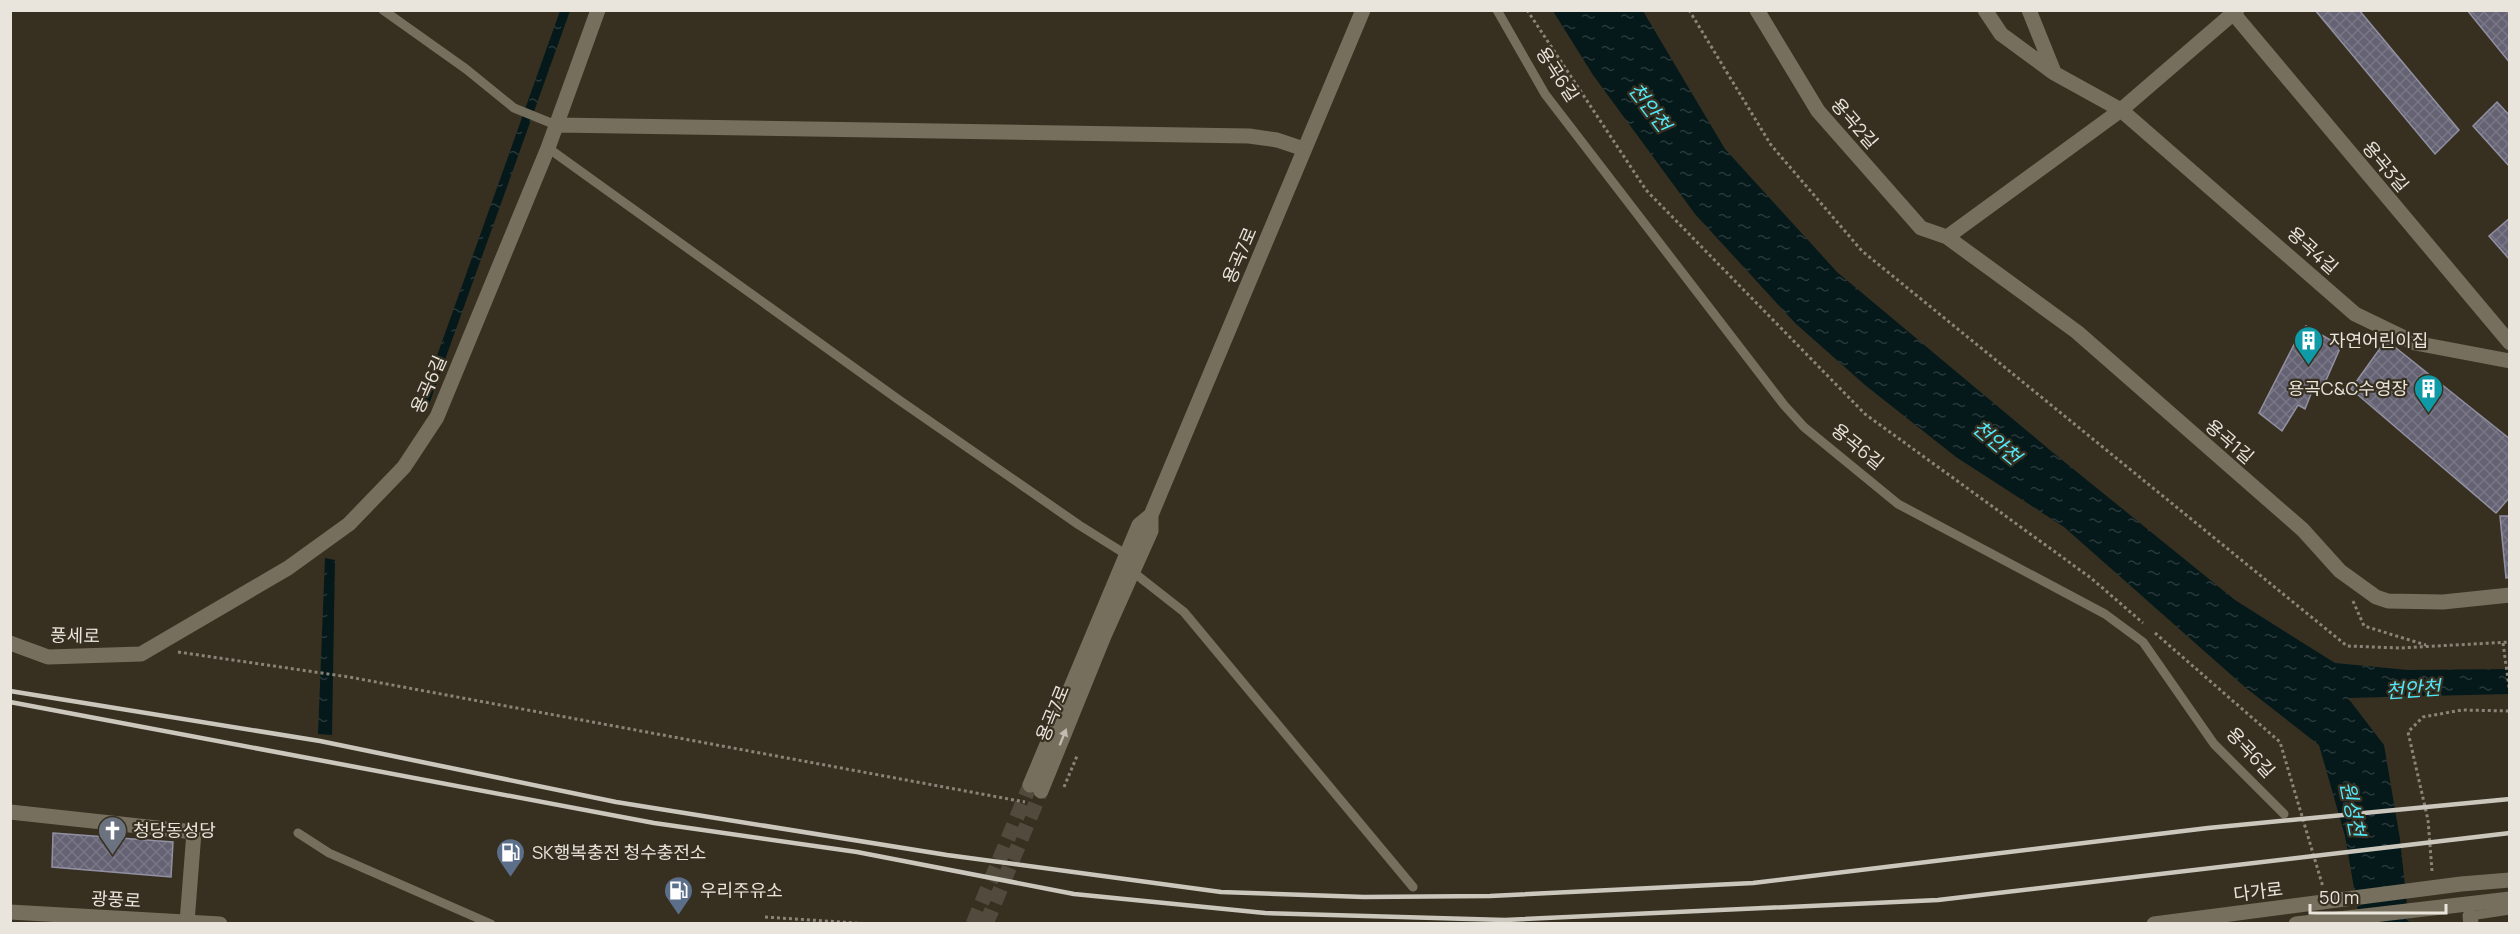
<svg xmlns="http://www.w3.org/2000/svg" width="2520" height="934" viewBox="0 0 2520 934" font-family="Manrope,'Noto Sans KR',sans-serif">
<defs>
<pattern id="water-ripples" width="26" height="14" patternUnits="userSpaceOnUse" patternTransform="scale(1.5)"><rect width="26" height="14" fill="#05181a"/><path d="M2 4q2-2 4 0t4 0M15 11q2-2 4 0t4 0" fill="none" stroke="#29393b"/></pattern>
<pattern id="building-cross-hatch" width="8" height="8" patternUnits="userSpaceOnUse" patternTransform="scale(1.5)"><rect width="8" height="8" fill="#646273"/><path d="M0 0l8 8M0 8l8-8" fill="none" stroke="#7a7886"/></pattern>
</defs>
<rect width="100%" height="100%" fill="#373021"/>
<!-- water -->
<path fill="url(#water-ripples)" d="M560 11H570L427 410 418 409Z
M1553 11H1643L1725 149 1837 272 2051 451 2235 600 2335 663 2408 670 2509 669V694L2348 698 2384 745 2400 839 2409 923H2360L2345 836 2319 745 2246 688 2064 527 1956 457 1865 385 1795 323 1695 214 1593 75Z
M325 558 335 560 332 735 318 734Z"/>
<!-- building -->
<path fill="url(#building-cross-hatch)" stroke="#9291a3" stroke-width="1.5" d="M2315 10H2359L2459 130 2435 154Z
M2467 10H2510V63Z
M2497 102 2510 116V167L2473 126Z
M2510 218V260L2489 236Z
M2306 326 2341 346 2323 387 2315 384 2305 409 2298 405 2282 431 2259 413 2300 333Z
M2386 340 2510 439V497L2496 513 2351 389Z
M2500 516H2510V577L2506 578Z
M53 833 173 842 171 877 52 867Z"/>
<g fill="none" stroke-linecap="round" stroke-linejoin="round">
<!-- minor-tunnel -->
<path stroke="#524b3d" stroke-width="15" stroke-dasharray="15 8" stroke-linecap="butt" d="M973 924 1030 785
M986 924 1041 791"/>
<!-- path -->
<path stroke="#898477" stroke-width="3" stroke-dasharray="3 3" stroke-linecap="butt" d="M1527 10 1646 190 1865 414 2091 578 2143 623
M1689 10 1771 145 1862 251 2347 646 2400 648 2510 642
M2353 601 2364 626 2426 645
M2155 633 2280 742 2323 887
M2503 643 2510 694
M178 652 349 677 1025 802
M1064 787 1077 756
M2432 871 2428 820 2408 732 2423 717 2462 710 2510 711
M765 917 871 924"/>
<!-- service -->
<path stroke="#766f5e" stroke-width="9" d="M383 10 466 69 514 108 556 125
M1497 10 1545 94 1784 405 1804 427 1898 504 2105 614 2143 642 2214 744 2284 814
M548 148 899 400 1079 525 1127 555
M1133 572 1184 612 1413 887
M298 833 329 853 491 924
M2470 916 2510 910"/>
<!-- minor -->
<path stroke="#766f5e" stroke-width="15" d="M1757 10 1818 111 1921 228 1947 237 2077 332 2303 530 2340 571 2376 597 2388 601 2443 602 2510 595
M1985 10 2001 34 2054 73 2121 110 2355 314 2415 343 2510 361
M2029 10 2054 72
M2233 13 2510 343
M556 125 1249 136 1277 140 1304 149
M1947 237 2121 110 2237 10
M10 643 48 657 141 654 288 568 349 524 404 467 437 417 548 148 598 10
M1030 785 1139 525 1151 515
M1041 791 1104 636 1151 531V515L1363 10
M10 812 194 832 187 922
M2470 916 2471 924"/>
<!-- tertiary -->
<path stroke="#766f5e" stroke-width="15" d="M10 912 220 924
M2154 924 2461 884 2510 880
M2296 924 2510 899"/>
<!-- rail -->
<path stroke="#cbc7bd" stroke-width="4.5" d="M10 691 320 741 616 802 947 855 1221 892 1364 897 1490 896 1753 883 2208 828 2510 799
M10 702 654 823 857 852 1074 894 1265 913 1505 920 1938 900 2510 833"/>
</g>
<!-- one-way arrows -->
<defs><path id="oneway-solid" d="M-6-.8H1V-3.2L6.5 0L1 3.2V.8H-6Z" transform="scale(1.5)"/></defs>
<use fill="#c1bcb0" href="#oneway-solid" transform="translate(1063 737) rotate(-68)"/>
<!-- icons -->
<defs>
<symbol id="building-pin" viewBox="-11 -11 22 30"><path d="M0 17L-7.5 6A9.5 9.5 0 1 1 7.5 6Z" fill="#0f9aa8" stroke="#373021"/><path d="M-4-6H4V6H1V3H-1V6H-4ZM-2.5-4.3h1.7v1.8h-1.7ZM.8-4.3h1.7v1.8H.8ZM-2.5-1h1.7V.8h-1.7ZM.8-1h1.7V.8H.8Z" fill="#fff"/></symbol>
<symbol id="church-pin" viewBox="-11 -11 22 30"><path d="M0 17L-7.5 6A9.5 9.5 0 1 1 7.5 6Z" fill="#6b7280" stroke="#373021"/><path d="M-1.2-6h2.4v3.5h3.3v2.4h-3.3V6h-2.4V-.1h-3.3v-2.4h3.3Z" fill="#fff"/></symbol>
<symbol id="fuel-pin" viewBox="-11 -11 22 30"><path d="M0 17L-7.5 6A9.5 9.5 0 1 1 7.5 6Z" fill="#5c6f8a" stroke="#373021"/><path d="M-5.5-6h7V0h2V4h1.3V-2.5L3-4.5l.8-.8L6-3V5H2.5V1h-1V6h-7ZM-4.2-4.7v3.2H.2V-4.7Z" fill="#fff"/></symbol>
</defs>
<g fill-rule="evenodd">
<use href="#building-pin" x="2292" y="324" width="33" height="45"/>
<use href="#building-pin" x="2412" y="372" width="33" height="45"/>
<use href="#church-pin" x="96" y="814" width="33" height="45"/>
<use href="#fuel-pin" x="494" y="836" width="33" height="45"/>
<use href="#fuel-pin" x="662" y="874" width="33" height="45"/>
</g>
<g text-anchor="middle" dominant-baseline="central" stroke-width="4.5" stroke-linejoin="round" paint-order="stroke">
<!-- street labels -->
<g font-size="18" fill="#e9e5dc" stroke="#373021">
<text transform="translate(1558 74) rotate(57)">용곡6길</text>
<text transform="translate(1855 123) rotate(49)">용곡2길</text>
<text transform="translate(2386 166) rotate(50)">용곡3길</text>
<text transform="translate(2313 250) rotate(42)">용곡4길</text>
<text transform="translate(1239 255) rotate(-67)">용곡7로</text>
<text transform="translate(428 384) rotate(-66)">용곡6길</text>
<text transform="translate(2230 441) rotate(41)">용곡1길</text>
<text transform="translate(1858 446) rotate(39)">용곡6길</text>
<text transform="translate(75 635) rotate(1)">풍세로</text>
<text transform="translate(1052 713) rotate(-68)">용곡7로</text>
<text transform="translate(2251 752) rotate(47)">용곡6길</text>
<text transform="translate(2258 891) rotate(-7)">다가로</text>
<text transform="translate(116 899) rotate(3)">광풍로</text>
</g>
<!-- poi labels -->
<g font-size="18" fill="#e9e5dc" stroke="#373021" text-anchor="start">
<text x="2329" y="340">자연어린이집</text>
<text x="2408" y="388" text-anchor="end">용곡C&amp;C수영장</text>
<text x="133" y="830">청당동성당</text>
<text x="532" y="852">SK행복충전 청수충전소</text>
<text x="700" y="890">우리주유소</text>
</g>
<!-- water labels -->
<g font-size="20" font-style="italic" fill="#52e8f9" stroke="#373021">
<text transform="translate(1650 107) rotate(53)">천안천</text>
<text transform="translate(1997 442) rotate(40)">천안천</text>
<text transform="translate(2413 689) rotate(-4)">천안천</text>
<text transform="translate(2353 809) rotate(79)">원성천</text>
</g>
</g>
<!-- border -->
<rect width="2520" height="934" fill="none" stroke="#e9e5dc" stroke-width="24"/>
<!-- scale -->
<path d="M2310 904v9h136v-9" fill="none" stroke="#e9e5dc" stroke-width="3"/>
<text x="2319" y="904" font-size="18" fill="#e9e5dc" stroke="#373021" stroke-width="4.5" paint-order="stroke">50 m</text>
</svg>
